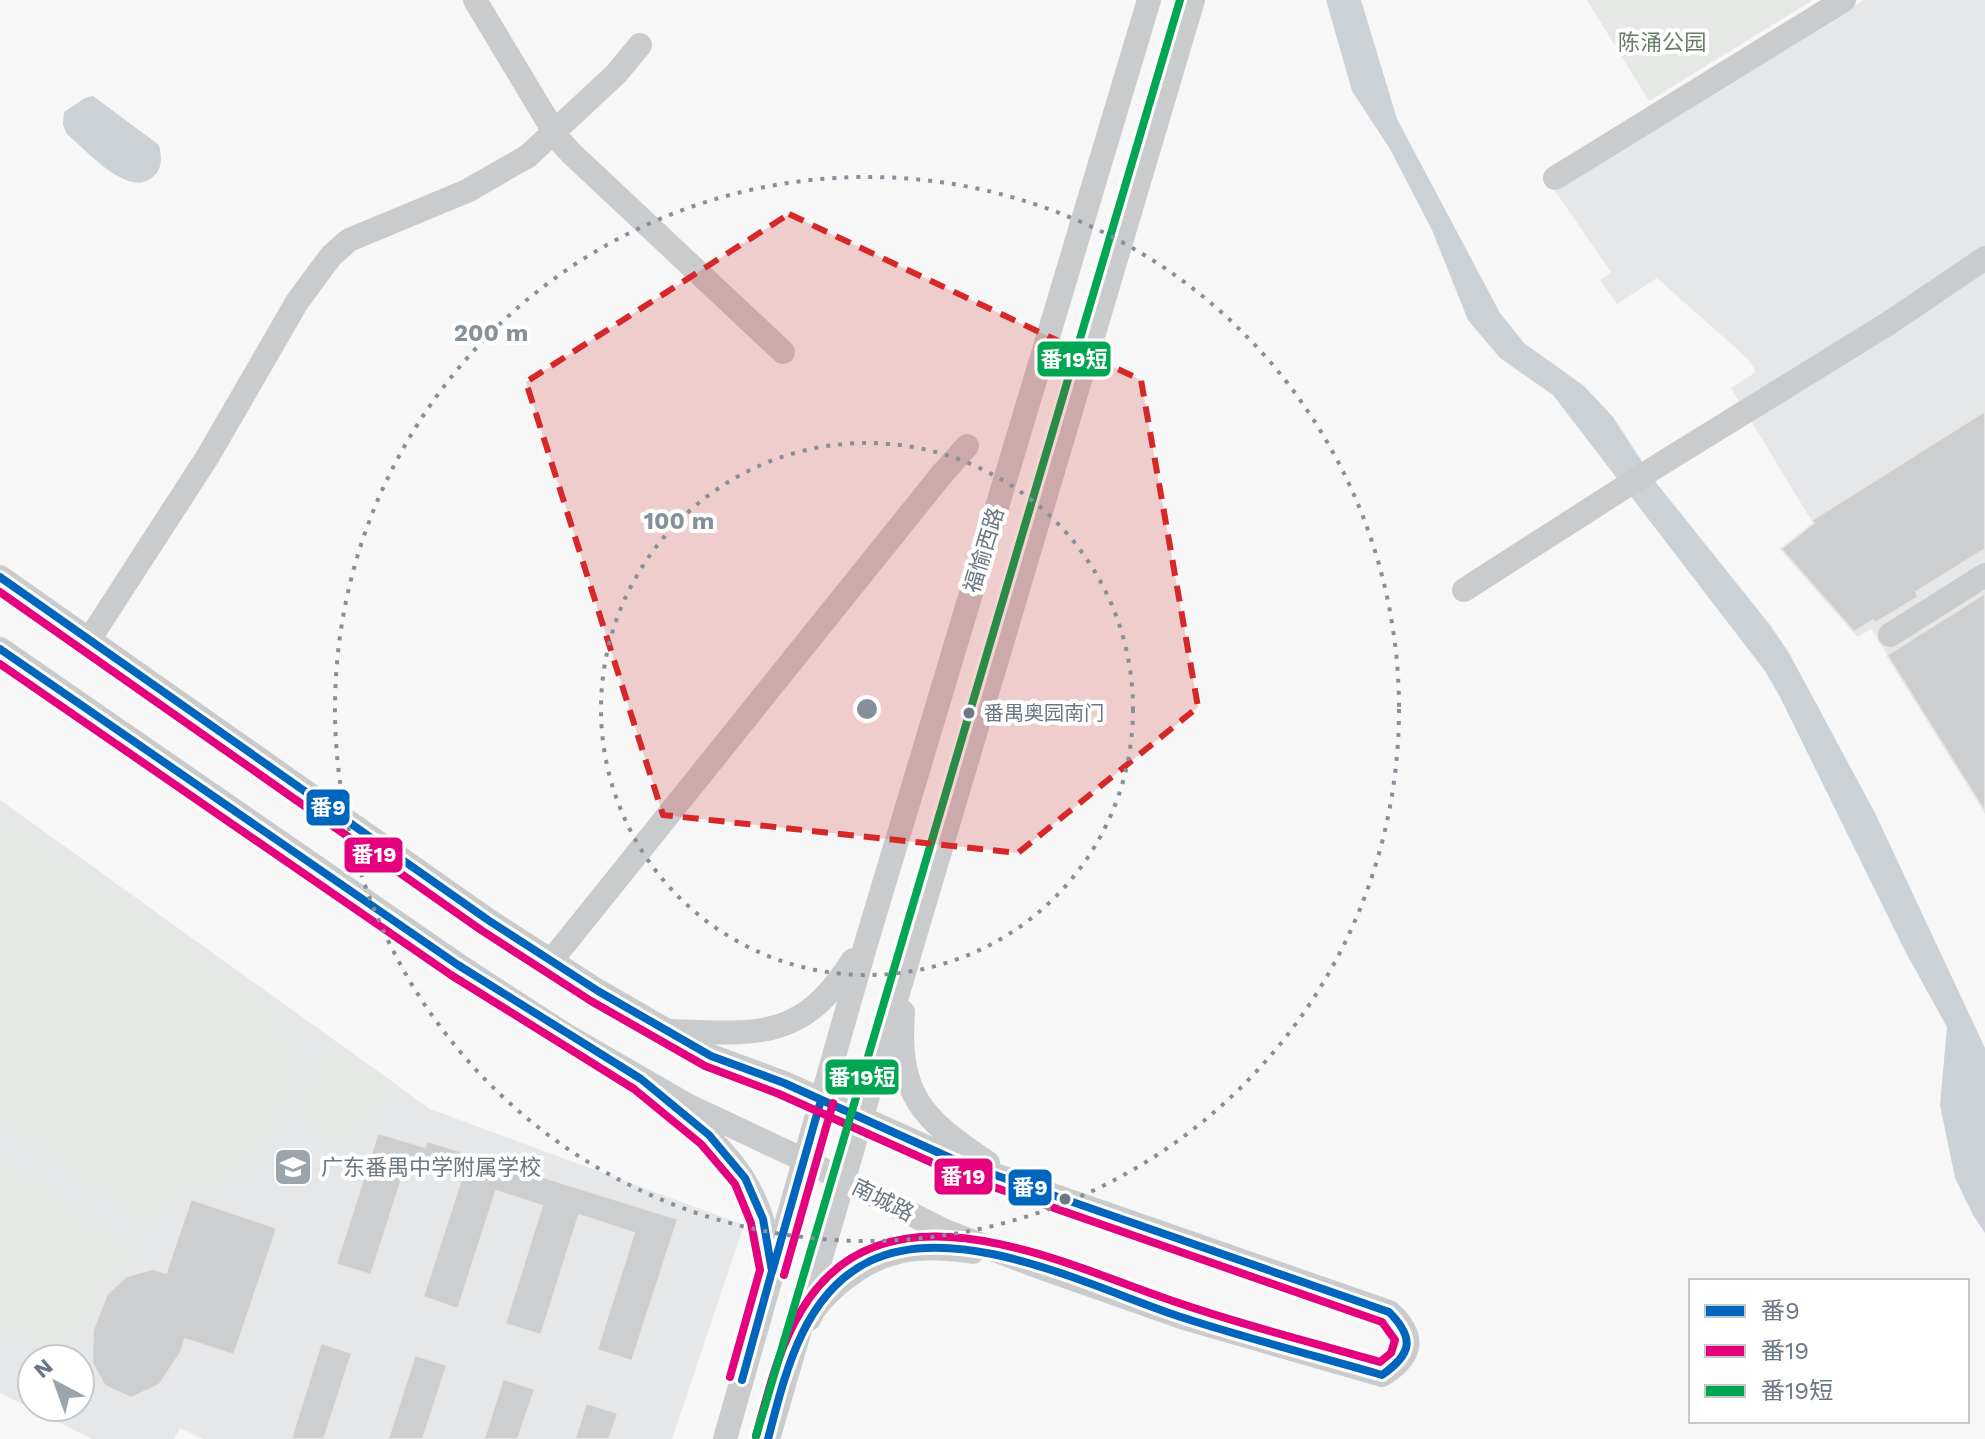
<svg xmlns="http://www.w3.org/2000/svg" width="1985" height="1439" viewBox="0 0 1985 1439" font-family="'Work Sans','Noto Sans SC',sans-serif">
<rect width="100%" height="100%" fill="#f7f7f7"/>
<!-- built -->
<path fill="#e6e7e8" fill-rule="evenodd" d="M1864 0H1985V812L1871 629 1858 637 1781 549 1813 523 1731 388 1756 372 1749 360 1657 278 1617 304 1600 280 1611 272 1555 191Z
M0 800 430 1109 744 1225 672 1439H203L180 1428 174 1439H92L0 1393ZM32 1359H80V1407H32Z"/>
<!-- green -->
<path fill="#e6e8e5" d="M1587 0H1813L1649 101Z
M0 824 39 835 258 989C269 1002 284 1019 289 1036 295 1053 290 1089 287 1105L333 1040 397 1085 349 1153 286 1108 280 1133 245 1170 209 1193 174 1197 150 1229 0 1125Z
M0 1154 138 1249 62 1359H48L0 1326Z"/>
<!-- water -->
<path fill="#ccd1d5" d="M1326 0H1361L1397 119 1500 313 1524 343 1584 386 1613 417 1654 480 1770 625 1789 653 1875 813 1985 1048V1233L1973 1215 1955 1178 1940 1105 1947 1027 1905 951 1780 697 1765 671 1553 395 1500 358 1468 320 1432 230 1390 149 1352 91Z
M93 96 159 145C162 158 163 171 150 179 126 196 85 149 67 134L63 125 64 112 85 98Z"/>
<!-- building -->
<path fill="#cdcecf" stroke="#e6e6e6" stroke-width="2" d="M1985 411V549L1916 592 1918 597 1875 623 1873 620 1854 632 1781 549 1814 523 1812 520Z
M1985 593V812L1887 655Z
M378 1133 425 1147 427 1141 678 1219 632 1361 597 1350 634 1233 579 1215 541 1335 505 1324 542 1206 496 1191 458 1309 423 1297 461 1180 407 1163 371 1275 336 1264Z
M191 1199 277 1228 234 1355 185 1339 181 1352 159 1385 131 1398 105 1386 92 1363 93 1330 107 1294 127 1276 153 1269 166 1273Z
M321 1343 352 1353 324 1439H291Z
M415 1355 447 1365 423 1439H388Z
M503 1379 535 1389 518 1439H484Z
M586 1403 618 1413 609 1439H575Z"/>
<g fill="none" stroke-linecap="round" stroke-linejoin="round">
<!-- minor -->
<path stroke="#cacbcc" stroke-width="24" d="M475 0 559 140 572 154 783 352
M1555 178 1844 0
M0 577 488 920 598 991 711 1056 784 1083 966 1165 1389 1312C1416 1336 1413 1356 1382 1375L1184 1318 1039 1267 945 1231 804 1160 685 1104 569 1037 458 965 0 649
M1464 590 1659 465 1889 323 1985 258
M1890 635 1985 575
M89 640 208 456 297 302 331 256 349 240 467 191 528 156 616 74 640 45
M551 961 942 474 967 446
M903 1012C897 1095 922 1119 988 1163
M671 1031C758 1034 802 1041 853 960
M681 1113C734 1156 764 1195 771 1265
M809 1319C815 1305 826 1295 837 1285 880 1248 919 1243 973 1252
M725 1439 865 947 1149 0
M768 1439 908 959 1193 0"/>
<defs>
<path id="bus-1" d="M0 577 488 920 598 991 711 1056 784 1083 966 1165 1389 1312C1415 1338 1412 1354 1382 1375 1316 1356 1249 1339 1184 1318 1097 1290 960 1218 870 1261 803 1293 785 1374 768 1439
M0 649 458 965 641 1079 709 1135 745 1178 763 1219 772 1271 742 1380
M772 1272 821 1100"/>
<path id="bus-2" d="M0 592 481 930 591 1001 705 1066 779 1094 962 1176 1382 1322 1395 1340 1391 1353 1380 1362C1304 1340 1227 1321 1153 1294 1044 1255 879 1179 801 1311 778 1349 768 1393 756 1436
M0 664 451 975 634 1089 701 1144 735 1184 751 1223 760 1270 730 1377
M784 1275 833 1103"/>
<path id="bus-3" d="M756 1436 1180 0"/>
</defs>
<!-- bus-1 casing -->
<use href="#bus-1" stroke="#fff" stroke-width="14"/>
<!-- bus-2 casing -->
<use href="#bus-2" stroke="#fff" stroke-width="14"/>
<!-- bus-3 casing -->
<use href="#bus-3" stroke="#fff" stroke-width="14"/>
<!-- bus-1 -->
<use href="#bus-1" stroke="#0065bd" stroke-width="8"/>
<!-- bus-2 -->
<use href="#bus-2" stroke="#e5007d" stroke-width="8"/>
<!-- bus-3 -->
<use href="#bus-3" stroke="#00a651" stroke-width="8"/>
</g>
<!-- marked area -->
<path fill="#d62828" fill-opacity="0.2" stroke="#d62828" stroke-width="6" stroke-dasharray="16 10" stroke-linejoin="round" d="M789 214 1141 380 1198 707 1018 853 663 815 526 382Z"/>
<!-- distance rings -->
<g fill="none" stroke="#86909a" stroke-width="4" stroke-dasharray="4 8">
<circle cx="867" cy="709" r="266"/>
<circle cx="867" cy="709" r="532"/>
</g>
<!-- icons -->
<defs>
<symbol id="school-square" viewBox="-11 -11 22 22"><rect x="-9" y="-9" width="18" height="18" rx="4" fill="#9ca4ac" stroke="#fff"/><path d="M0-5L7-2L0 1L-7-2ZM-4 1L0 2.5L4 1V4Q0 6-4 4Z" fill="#fff"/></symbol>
</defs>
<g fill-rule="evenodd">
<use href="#school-square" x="271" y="1145" width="44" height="44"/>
</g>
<!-- markers -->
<g fill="#6b7783" stroke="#fff" stroke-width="3">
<circle cx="969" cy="713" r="7"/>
<circle cx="1065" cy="1199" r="7"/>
</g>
<g text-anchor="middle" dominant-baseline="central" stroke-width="8" stroke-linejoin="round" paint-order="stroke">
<!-- bus labels -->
<g font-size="20" fill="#6b7783" stroke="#fff" text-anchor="start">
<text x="984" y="713">番禺奥园南门</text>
</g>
<!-- park labels -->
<g font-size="22" fill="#6b7b69" stroke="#fff">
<text x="1662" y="42">陈涌公园</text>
</g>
<!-- street labels -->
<g font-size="22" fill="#6b7783" stroke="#fff">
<text transform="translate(984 550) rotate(-73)">福愉西路</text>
<text transform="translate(883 1200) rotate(27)">南城路</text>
</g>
<!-- poi labels -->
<g font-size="22" fill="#6b7783" stroke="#fff" text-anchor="start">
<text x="321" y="1167">广东番禺中学附属学校</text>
</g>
</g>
<circle cx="867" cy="709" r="12" fill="#86909a" stroke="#fff" stroke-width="4"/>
<g font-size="24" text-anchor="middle" font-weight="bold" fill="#86909a" stroke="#fff" stroke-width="8" stroke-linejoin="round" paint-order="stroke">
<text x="491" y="341">200 m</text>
<text x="679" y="529">100 m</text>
</g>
<g stroke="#fff" stroke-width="3">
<rect x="1036" y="340" width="76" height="38" rx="8" fill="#00a651"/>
<rect x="305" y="788" width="46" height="39" rx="8" fill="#0065bd"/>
<rect x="343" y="836" width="61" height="38" rx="8" fill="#e5007d"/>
<rect x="824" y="1058" width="76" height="38" rx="8" fill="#00a651"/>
<rect x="933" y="1157" width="61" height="39" rx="8" fill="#e5007d"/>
<rect x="1007" y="1168" width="46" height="39" rx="8" fill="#0065bd"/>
</g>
<g font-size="22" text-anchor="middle" font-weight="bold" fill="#fff">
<text x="1074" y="367">番19短</text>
<text x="328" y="815">番9</text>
<text x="374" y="862">番19</text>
<text x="862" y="1085">番19短</text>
<text x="963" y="1184">番19</text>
<text x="1030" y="1195">番9</text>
</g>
<!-- legend -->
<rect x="1689" y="1279" width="280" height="144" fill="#ffffff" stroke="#c4c9cd" stroke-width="2"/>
<rect x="1705" y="1305" width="40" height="12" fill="#0065bd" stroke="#c4c9cd" stroke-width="2"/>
<text x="1761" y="1319" font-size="24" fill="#6b7783">番9</text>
<rect x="1705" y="1345" width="40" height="12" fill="#e5007d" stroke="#c4c9cd" stroke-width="2"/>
<text x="1761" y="1359" font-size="24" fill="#6b7783">番19</text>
<rect x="1705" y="1385" width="40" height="12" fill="#00a651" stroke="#c4c9cd" stroke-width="2"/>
<text x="1761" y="1399" font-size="24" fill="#6b7783">番19短</text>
<!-- north arrow -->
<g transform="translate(56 1383) rotate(319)"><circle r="38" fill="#ffffff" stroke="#c4c9cd" stroke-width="2"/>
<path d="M0-6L14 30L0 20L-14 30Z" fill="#9ca4ac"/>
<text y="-12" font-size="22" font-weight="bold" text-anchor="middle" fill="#6b7783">N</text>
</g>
</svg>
